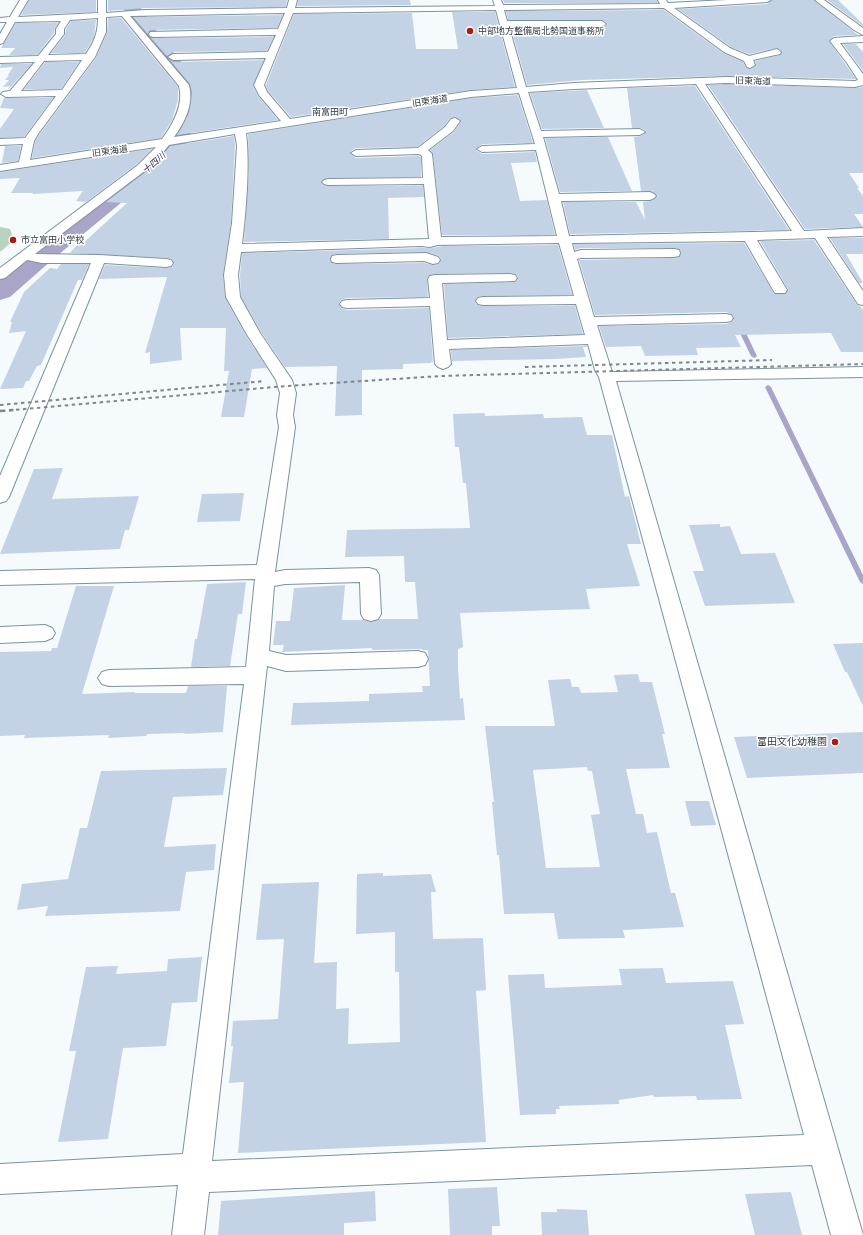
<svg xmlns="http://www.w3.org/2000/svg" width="863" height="1235" viewBox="0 0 863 1235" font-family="'Fira Sans','Noto Sans JP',sans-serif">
<rect width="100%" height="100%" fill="#f5fbfd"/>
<!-- green -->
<path fill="#b8d1c1" d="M0 227 10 229 14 240 0 252Z"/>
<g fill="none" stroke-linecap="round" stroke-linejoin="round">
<!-- stream -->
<path fill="#a8a5c9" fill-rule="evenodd" d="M740 325 743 327 757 356 756 357 754 358 751 356 737 327Z
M768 385 771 387 863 575V584L860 582 765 387Z"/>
<!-- river -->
<path fill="#a8a5c9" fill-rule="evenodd" d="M117 0H135L163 40 201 85 204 91 205 104 186 144 169 163 52 260 10 297 0 300V276L32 248 153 153C165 140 190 105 182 87L150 48Z"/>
</g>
<!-- building -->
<path fill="#c4d2e6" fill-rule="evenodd" d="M29 0H96V12L21 15Z
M108 0H287L286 7 145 8 108 11Z
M298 0H410L411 5 297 6Z
M503 0H657L658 3H504Z
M772 0H814L858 35 834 36 829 41 856 79 726 76 582 80 527 85 511 28H602L608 24 602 20H508L506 11 664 10 723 53 743 62 746 68 750 69 756 65 755 61 780 55 782 52 777 48 749 54 731 47 678 9 767 4Z
M827 0H838L863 24V26Z
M452 12H495L515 87 471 90 291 117 268 91 266 85 294 14 412 13 416 49H458Z
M283 15 277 28 150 30 148 34 133 17Z
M108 18H121L178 87V100L172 120 161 138 32 158 35 142 39 135 96 58 107 33Z
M96 20 94 37 85 53H51L65 35 66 29 71 21Z
M16 23H58L55 28 54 33 37 55H9L15 48H1Z
M274 37 267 51 173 52 167 56 151 38Z
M843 44H856L863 52V71Z
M169 59 173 62 264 60 253 86 258 96 278 120 177 135 189 113 192 92 190 84Z
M45 62H79L61 89H24Z
M1 64H32L8 90 10 86 3 87 9 80H5L9 75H8L13 67 0 68Z
M726 84 855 88 863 87V173H849L859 188H857L863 196V214H854L863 227 805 229 708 85Z
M695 86 789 230 570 234 563 202H636L645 220 643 202 651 201 658 196 651 191H641L634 137 641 136 646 131 641 128H632L627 88Z
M587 90 604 128 542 129 530 93Z
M518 95 533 143 482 144 476 150 482 154 535 152 537 162 511 163 520 201 547 200 555 235H442L433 154 430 150 454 132 461 121 455 117 450 118 444 126 417 147 356 148 350 152 356 158 419 156 421 157V177L328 178 321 181 323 185 328 186H423L424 197 388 198 389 239 244 242 249 174 248 134 471 98Z
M4 98H53L24 137 0 138V129L14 109 0 108Z
M234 136 235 146 231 223 223 275 225 297 245 334 267 368 252 369 244 417H221L229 371H224L226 328H180L182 360 150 364V352L145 353 167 277 99 279 105 265 166 268 171 267 174 264 172 259 166 258 70 253 77 245H81L127 203 106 202 147 171 156 163 170 146Z
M608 137 632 191 560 192 545 138Z
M5 146H21L18 161 2 163Z
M152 149 137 164 86 202 76 201 83 191 33 194V193H11L20 178 0 179V172Z
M830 238H863V254H846L863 283H859Z
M814 240 857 305 860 306 863 310V352H841L831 333 735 335 741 347 696 348 698 355 645 356 641 346 606 347 599 326 726 324 732 322 734 317 731 314 726 312 595 315 579 260 674 258 679 257 681 253 679 249 674 248H581L575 250 574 244 744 243 774 294H785L788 289 760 241Z
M558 245 572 295 483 296 477 297 475 302 478 305 483 306H575L583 334 448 338 444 284 516 282 518 277 515 274 510 273 435 274 430 275 427 278 428 297 347 298 341 300 339 303 341 308 347 310 429 308 433 362H431V363L403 364V369L362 370V415L335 416 337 366 285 367 261 332 241 297 240 275 242 253 421 248H430L443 246ZM426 252 439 256 441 259 439 264 433 265 424 263 337 264 332 263 330 259 332 255 337 254Z
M61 264H89L82 280H78L41 365 37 366 29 381H26L23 388 0 389 26 331 9 333 12 322H10L24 292 50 268 57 269Z
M587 346V347H583L586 357 555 359 452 361 451 350Z
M485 413V416L543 414 544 418 582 417 587 435H612L625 497 629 496 641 544H627L640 586 586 589 590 609 460 613 463 647 458 649V668L460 699 463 698 465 720 291 725 293 703 369 701V694L423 692 422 686H430L428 650H422V649L372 650V648L282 652 284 645H273L276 621H290L294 588 345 585 342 620H363L371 622 379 619H418L415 582H405L404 556 345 557 347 530 470 528 466 483H463L459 447H455L453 414Z
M63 468 52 499 139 496 129 530H125L120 549 0 554 34 469Z
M244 493 240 521 197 522 202 494Z
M720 524V527L730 526 741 554 775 553 795 603 705 606 693 571H704L689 525Z
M246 582 242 614H238L230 666 191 667 195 639H197L207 584Z
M76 586H114L82 694 135 692 134 693H186L188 686H227L223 732 184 734 185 733 147 734 146 736 108 738 109 735 24 738 25 735 0 736V652L51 651 52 648H57Z
M863 643V706L847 672H845L833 644Z
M638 674 640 682H652L665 734H662L670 768 626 769 636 814H643L647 833 657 832 671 893H675L684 927 623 930 625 938 558 939 554 913 504 914 499 855H497L492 802H494L485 726H555L548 680 570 679 572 687H579L581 693 618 692 614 675ZM587 767 588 771H592L600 814 591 815 600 867 546 868 533 770Z
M863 732V773L747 778 734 737Z
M227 768 223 795 173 797 164 847 216 844 214 870 186 872 180 911 45 916 48 906 17 910 22 884 68 879 80 828H87L101 771Z
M685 801H709L716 825 691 826Z
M383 873V876L431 874 436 892H431L433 939 483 938 486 990 476 991 486 1142 238 1153 244 1082 229 1083 233 1046H231L233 1021 278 1019 284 939 256 940 262 884 319 882 314 963 337 962 336 1009 349 1008 348 1044 400 1042 399 972H395V932L356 934 357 874Z
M202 957 197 1002 172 1003 166 1046 123 1048 108 1139 58 1142 76 1051H69L86 967 118 966 116 974 167 971 168 959Z
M663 968 666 983 733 981 744 1024 725 1025 742 1099 697 1100 696 1096 654 1097 653 1095 619 1100V1104L559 1106 560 1109H556V1114L520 1115 508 975 544 974 545 988 622 985 619 969Z
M497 1187 500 1226H492V1235H450L448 1189Z
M375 1191 376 1221 344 1223V1235H218L221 1201Z
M791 1192 802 1235H755L745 1194Z
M557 1209 587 1210 589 1235H542L541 1212H557Z"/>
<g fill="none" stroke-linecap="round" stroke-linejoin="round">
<defs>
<path id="street" d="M20 0H28L18 17 98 13V0H106V13L145 10 287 8 289 0H297L295 8 495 6 493 0H501L503 5 660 4 658 0H666L668 3 727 0H771L767 2 674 8 730 48 749 56 777 49 781 52 780 54 753 60 755 65 750 68 747 67 744 61 724 52 664 8 504 10 507 21H602L606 24 602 27H509L526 87 574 83 726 77 855 81 858 80 847 63 830 41 834 38 863 36V42L840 43 863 74V85L855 87 726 83 705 84 804 231 863 228V236L827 237 863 291V305L858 304 815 238 757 240 787 290 785 293H775L773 290 745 241 572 243 574 252 581 250 674 249 679 250 680 253 679 256 674 257 581 258 577 259 594 317 726 314 731 315 733 318 731 321 726 322 597 325 612 372 863 367V377L616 381 863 1235H831L812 1165 209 1192 204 1235H172L178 1185 0 1194V1164L183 1154 244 684 109 686 102 684 98 678 102 672 109 670 246 667 255 579 0 585V571L257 565 279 427 277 415 280 393 276 380 246 333 226 297 224 275 232 223 237 146 235 134 169 145 155 162 146 170 35 254 99 255 166 259 171 260 173 263 171 266 166 267 104 263 9 497 6 501 0 503V476L91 263H42L27 260 5 278 0 279V268L138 165 156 147 0 171V165L19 162 23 144 0 145V139L25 138 56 96 6 97 1 94 3 92 10 91 35 62 0 63V57L38 56 56 34V29L61 21 15 22 3 43 0 44V34L7 22H0V18L10 17ZM496 10 517 88 471 91 290 119 267 92 264 85 293 13ZM285 13 278 29 150 32 149 34 150 36 153 37 276 35 268 52 173 54 168 57 173 60 266 58 254 85 259 95 281 121 174 137C185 122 194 104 189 85L130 16ZM122 16 179 86C184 105 173 124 162 139L30 160 34 141 38 134 95 57 106 32V17ZM98 18C98 33 94 42 86 54L48 55 64 34V29L70 20ZM82 60 62 90 21 91 44 61ZM696 84 792 231 569 236 561 201 650 200 654 198 656 196 654 194 650 192 559 194 543 137 640 135 645 132 640 129 541 131 528 92 574 89ZM519 93 535 144 482 146 477 149 482 152 536 150 557 236 441 237 432 154 428 150 453 131 460 121 455 118 451 119 445 127 418 148 356 150 351 153 356 156 419 154 422 156 423 178 328 179 324 180 322 182 324 184 328 185 424 184 429 239 242 244C246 211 250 165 246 133L471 97ZM559 243 574 296 483 297 478 298 476 301 478 304 483 305 576 304 585 335 447 340 442 283 515 281 517 278 515 275 510 274 435 275 430 276 428 279 430 298 347 300 342 301 340 304 342 307 347 308 430 306 435 364 438 367 443 369 448 367 451 364 449 349 588 344 595 370 599 377 804 1135 212 1161 267 666 286 671 418 667 425 665 428 659 425 653 418 651 286 655 269 651 274 586 285 584 360 582 361 614 364 619 371 621 378 619 381 614 379 575 376 570 369 568 285 570 275 572 295 427 293 415 296 393 292 380 260 333 240 297 238 275 241 252 421 246 430 247 437 245Z
M815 0H824L863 28V35L854 30Z
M426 253 438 257 440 260 438 263 433 264 424 261 337 263 332 262 331 259 332 256 337 255Z
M45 625 52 628 55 633 52 638 45 641 0 643V627Z"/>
</defs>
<!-- street casing -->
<use href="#street" stroke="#7b939d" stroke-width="2"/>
<!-- street -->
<use href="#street" fill="#fff" fill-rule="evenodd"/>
<!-- rail-far1 -->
<path stroke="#7d8689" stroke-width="2" stroke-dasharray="3.5 3.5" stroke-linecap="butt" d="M525 367 772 360
M0 405 265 381
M2 411 286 386 441 376 863 364"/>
<!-- rail -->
<path stroke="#7d8689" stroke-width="2.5" stroke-dasharray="4.5 4.5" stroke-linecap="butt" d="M0 411 14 410"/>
</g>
<!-- markers -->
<g fill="#ac1b12" stroke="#fff" stroke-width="1.5">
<circle cx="470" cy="31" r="4"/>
<circle cx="13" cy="240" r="4"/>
<circle cx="835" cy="742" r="4"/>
</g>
<g text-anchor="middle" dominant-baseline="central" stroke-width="3" stroke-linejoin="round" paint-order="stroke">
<!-- far-poi labels -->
<g font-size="9" fill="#303b3f" stroke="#fff" text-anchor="start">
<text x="478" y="31">中部地方整備局北勢国道事務所</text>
<text x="21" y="240">市立富田小学校</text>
</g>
<!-- far-street labels -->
<g font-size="9" fill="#303b3f" stroke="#fff">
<text transform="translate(753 81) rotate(2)">旧東海道</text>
<text transform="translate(430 101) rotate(-9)">旧東海道</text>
<text transform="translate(110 151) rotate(-8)">旧東海道</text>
</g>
<!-- far-neighbourhood labels -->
<g font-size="9" fill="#223840" stroke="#fff">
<text x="330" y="112">南富田町</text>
</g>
<!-- far-water labels -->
<g font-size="9" font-style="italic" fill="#2e2553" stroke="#fff">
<text transform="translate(154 163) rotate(-41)">十四川</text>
</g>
<!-- poi labels -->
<g font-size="10" fill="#303b3f" stroke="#fff" text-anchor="end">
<text x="827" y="742">富田文化幼稚園</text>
</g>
</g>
</svg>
